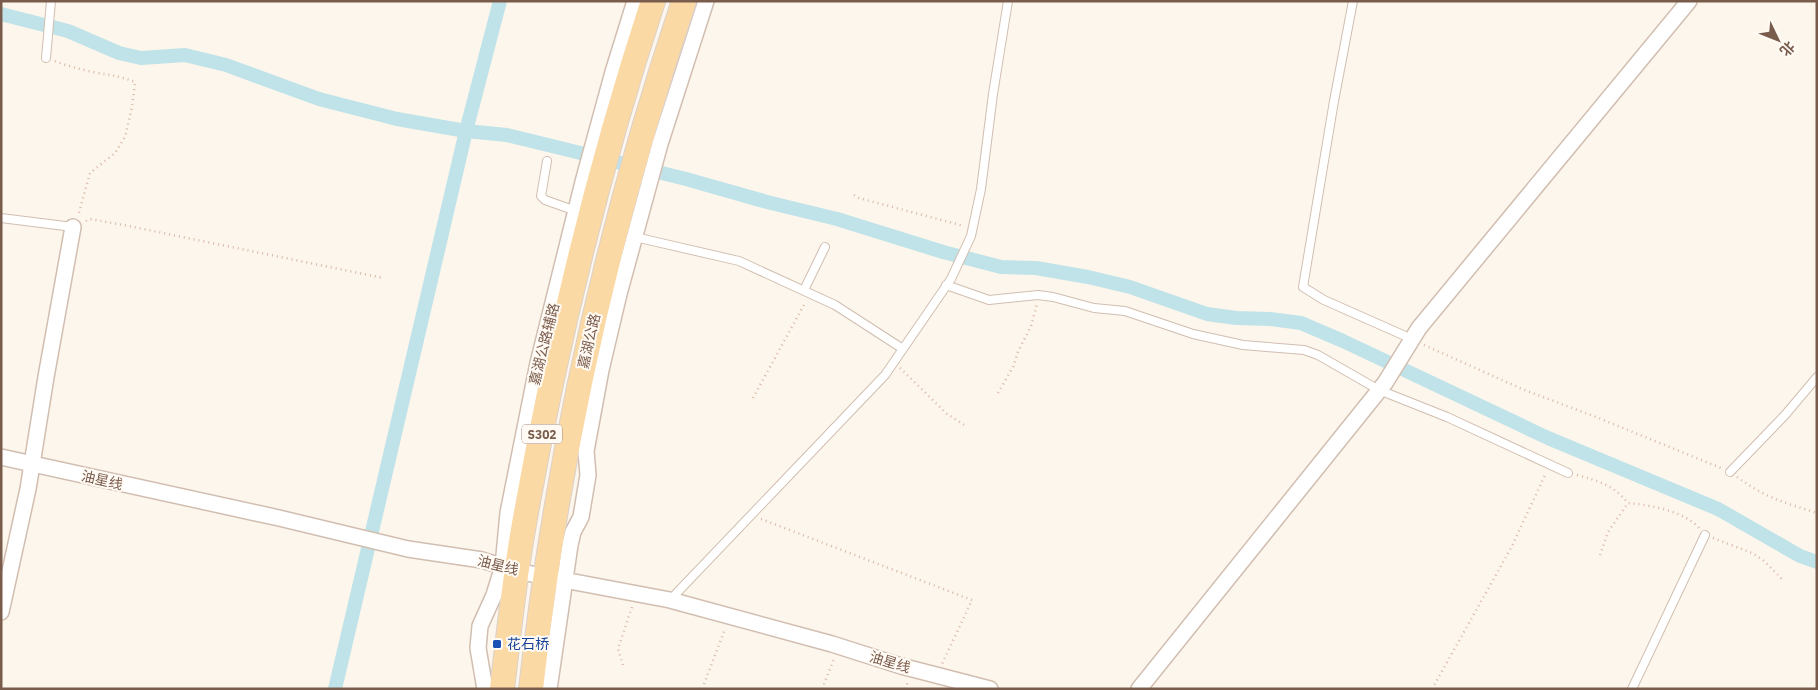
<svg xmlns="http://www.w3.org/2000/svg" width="1818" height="690" viewBox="0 0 1818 690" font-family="'IBM Plex Sans','Noto Sans SC',sans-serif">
<rect width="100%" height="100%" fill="#fdf6ec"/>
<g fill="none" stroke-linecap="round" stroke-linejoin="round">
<!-- canal -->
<path stroke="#bfe3e8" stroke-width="14" d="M1 14 68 31 119 53 141 58 185 55 226 65 319 99 397 119 466 131 507 135 548 145 686 179 767 202 837 219 943 252 1001 267 1036 268 1088 277 1130 287 1207 314 1236 318 1270 319 1301 323 1343 341 1548 438 1718 509 1800 556 1817 562
M335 689 466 131 500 1"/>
<defs>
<path id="lane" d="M1353 1 1334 101 1303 287 1324 300 1412 339
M46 58 51 1
M547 161 541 196 545 200 576 211
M1 218 73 227
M635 237 739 261 835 305 903 349
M946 285 989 300 1038 295 1053 297 1094 308 1125 311 1193 334 1243 345 1304 350 1318 355 1379 390 1447 417 1568 473
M804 290 825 247
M1730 472 1785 415 1817 377
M670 600 885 375 951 279 971 236 981 189 993 94 1008 1
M1632 689 1705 535"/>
<path id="street" d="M1 457 279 518 408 549 482 560 516 571 670 600 832 644 901 666 990 689
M1 612 28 489 46 377 73 227
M485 689 478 648 480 626 494 595 503 566 508 513 538 363 584 178 613 72 635 1
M549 689 570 545 573 532 581 517 588 475 586 451 601 370 619 294 660 144 706 1
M1139 689 1385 383 1419 328 1689 1"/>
<path id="primary" d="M502 689C509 634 514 579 524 524 555 347 597 172 653 1
M531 689C557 455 609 224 684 1"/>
</defs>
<!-- lane casing -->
<use href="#lane" stroke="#d1beb0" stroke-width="10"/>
<!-- street casing -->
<use href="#street" stroke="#d1beb0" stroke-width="18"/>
<!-- primary casing -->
<use href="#primary" stroke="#dad1cd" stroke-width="26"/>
<!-- path -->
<path stroke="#d9b8a5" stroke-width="2.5" stroke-dasharray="1 4" stroke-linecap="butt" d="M55 61C67 66 80 69 93 72 108 75 121 76 135 82L132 107 125 137 115 153 90 173 78 216
M854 195 859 198 964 226
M86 221 90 219 129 226 383 278
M1424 345 1522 389 1596 417 1721 468
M900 368 947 414 966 426
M998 393 1013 367 1018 352 1031 326 1037 304
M753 398 805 303
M1577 475C1599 481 1613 485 1628 503 1650 505 1684 511 1699 528
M1737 477C1764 497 1785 503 1817 513
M761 519 972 600 942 664
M1713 538 1752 553 1763 560 1783 580
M1600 555 1608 532 1628 503
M623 665 618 649 632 607
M704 684 725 629
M822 689 834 659
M905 689 908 682
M1432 689 1511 548 1546 473"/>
<!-- lane -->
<use href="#lane" stroke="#fff" stroke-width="8"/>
<!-- street -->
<use href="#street" stroke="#fff" stroke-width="15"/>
<!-- primary -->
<use href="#primary" stroke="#fbd9a5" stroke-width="24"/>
</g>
<!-- markers -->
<rect fill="#1a4fb4" stroke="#fffaf3" stroke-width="2" x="492" y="639" width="10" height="10" rx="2.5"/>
<g text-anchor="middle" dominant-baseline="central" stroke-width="4" stroke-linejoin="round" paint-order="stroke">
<!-- shield labels -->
<rect fill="#fffaf3" stroke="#a28b7f" stroke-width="1" x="522" y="424.5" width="40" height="19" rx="4"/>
<g font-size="12" font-weight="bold" fill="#7a5c4d">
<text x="542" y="434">S302</text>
</g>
<!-- street labels -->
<g font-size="14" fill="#7a5c4d" stroke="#fffaf3">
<text transform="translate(589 341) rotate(-77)">嘉湖公路</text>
<text transform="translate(544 344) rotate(-76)">嘉湖公路辅路</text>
<text transform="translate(102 480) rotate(13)">油星线</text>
<text transform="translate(498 565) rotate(14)">油星线</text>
<text transform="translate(890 662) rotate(17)">油星线</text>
</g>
<!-- transit labels -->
<g font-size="14" fill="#164399" stroke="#fffaf3" text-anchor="start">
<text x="507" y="644">花石桥</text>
</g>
</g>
<!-- border -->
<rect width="1818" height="690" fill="none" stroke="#7a5c4d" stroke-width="5"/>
<!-- north arrow -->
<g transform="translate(1778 40) rotate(133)" stroke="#fffaf3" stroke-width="4" paint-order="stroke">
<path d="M0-4L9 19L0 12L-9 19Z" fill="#7a5c4d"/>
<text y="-8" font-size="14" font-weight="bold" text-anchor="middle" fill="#7a5c4d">北</text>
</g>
</svg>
